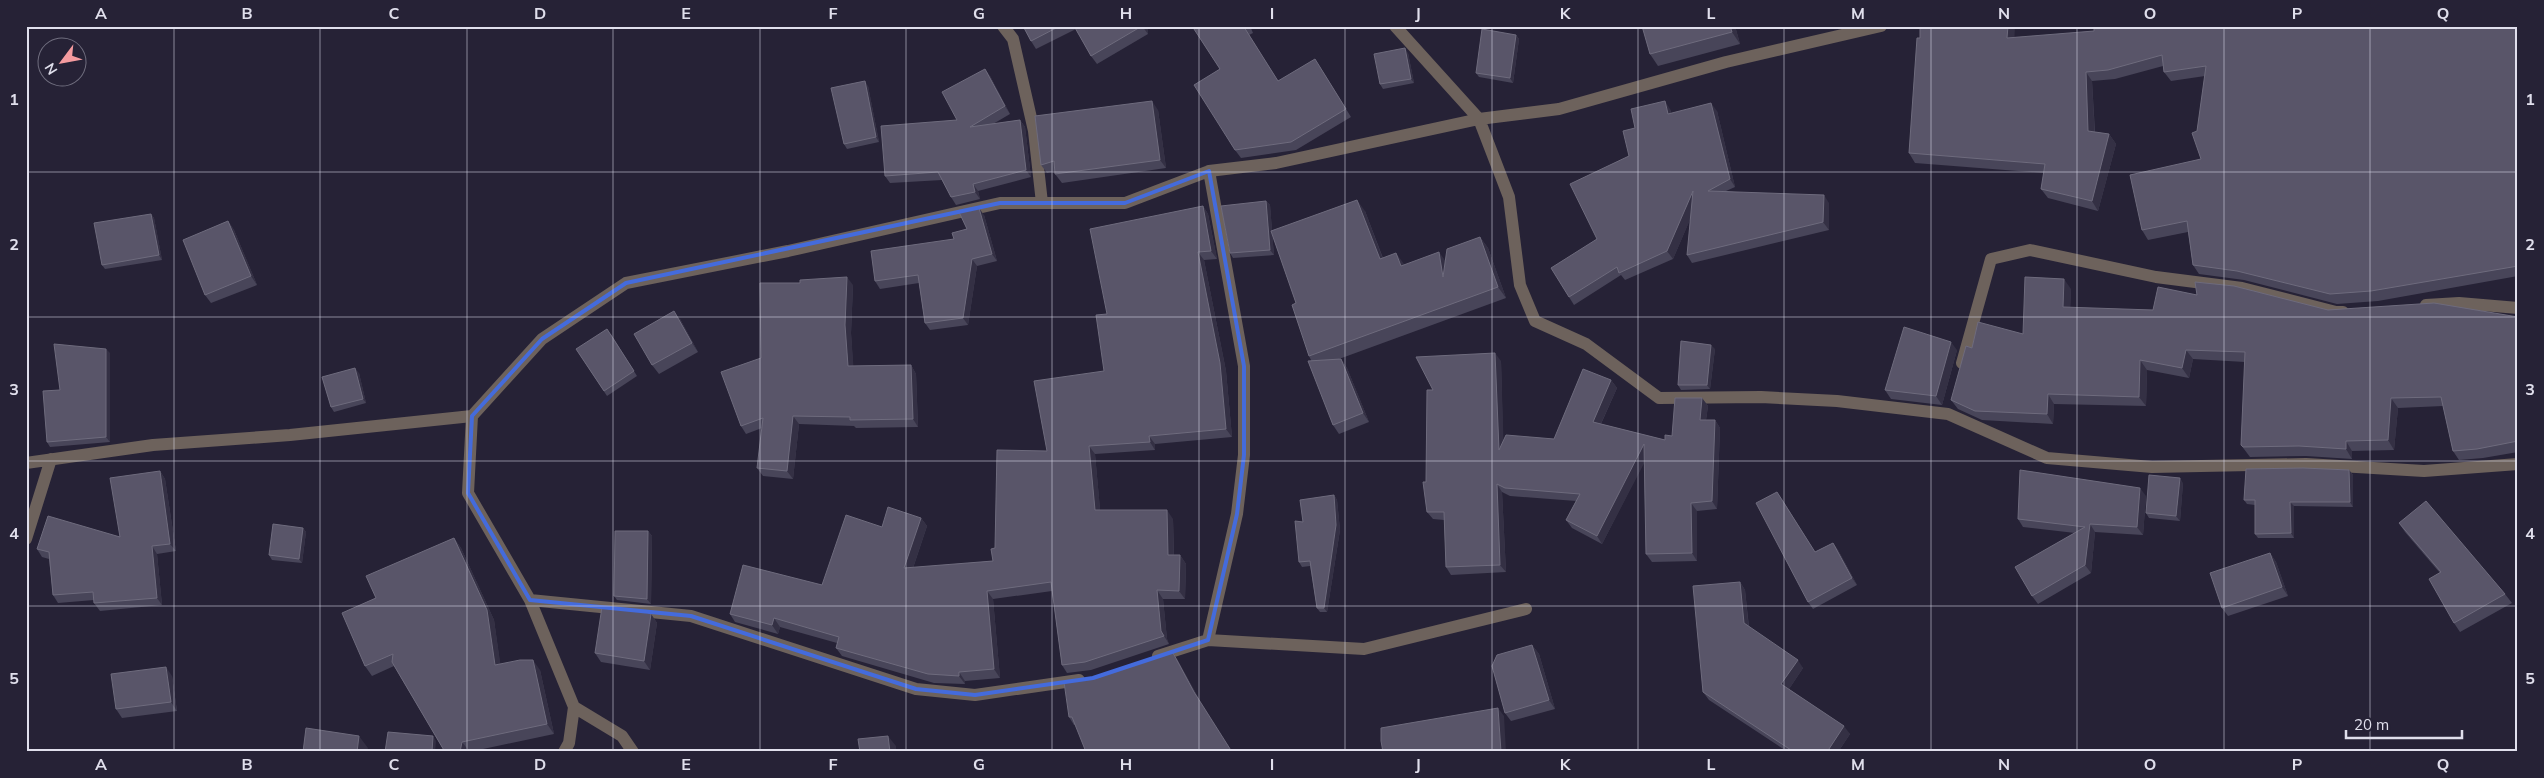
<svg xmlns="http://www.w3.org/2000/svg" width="2544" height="778" viewBox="0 0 2544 778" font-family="Mulish,sans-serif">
<rect width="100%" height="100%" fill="#262236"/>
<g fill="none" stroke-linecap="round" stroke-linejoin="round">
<!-- minor -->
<path stroke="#6d625c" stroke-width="12" d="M1003 26 1013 39 1034 131 1042 203
M1395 26 1479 119 1509 197 1520 285 1535 321 1586 344 1659 398 1761 397 1837 401 1948 414 2047 458 2152 467 2306 464 2424 471 2518 464
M2295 26 2312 30 2327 26
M2426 305 2459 303 2518 308
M1962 363 1991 259 2030 250 2156 277 2242 288 2336 312H2343
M26 463 153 445 290 435 472 416
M26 539 51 459
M530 600 691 616 916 689 975 695 1079 680
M1208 640 1237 514 1244 455V366L1209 171
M1158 656 1208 640 1364 649 1526 609
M574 707 622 736 633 752
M564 752 569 743 574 707 530 600 468 493 472 416 542 339 626 283 788 251 1000 203H1125L1209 171 1276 163 1479 119 1559 109 1726 62 1881 26"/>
</g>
<!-- wall -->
<path fill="#484559" d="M1023 26H1147L1148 34 1097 64 1091 56 1076 29 1036 49 1031 41Z
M1192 26H1250L1253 33 1249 35 1278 81 1320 67 1351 117 1296 150 1241 158 1235 150 1220 69Z
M1735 26 1740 44 1658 66 1650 54Z
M2518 26V276L2378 301 2337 304 2244 280 2199 274 2193 265 2188 232 2148 240 2142 230 2201 159 2197 131 2205 76 2171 81 2164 72 2163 66 2115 79 2092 81 2095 132 2109 134 2116 144 2098 211 2048 198 2041 189 2044 173 1915 163 1909 153 1920 38 2014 37 2303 28Z
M1516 35 1519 39 1513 83 1479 77 1476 73Z
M1408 53 1414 83 1383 89 1380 84Z
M985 69 990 76 1010 114 993 124 1020 120 1025 127 1031 177 978 191 980 199 956 205 951 197 942 180 890 183 885 176 957 120Z
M868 86 879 142 847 149 844 144Z
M1670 109 1671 113 1717 111 1735 187 1726 191 1829 203V230L1692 263 1687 255 1691 217 1673 259 1625 280 1621 275 1574 305 1569 297 1597 239 1629 156 1635 128Z
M1158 110 1166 168 1062 183 1055 174V171L1047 173 1041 165Z
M1266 201 1270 205 1272 231 1365 211 1383 258 1404 265 1445 261 1480 237 1488 248 1506 298 1339 359H1341L1347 368 1369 422 1339 434 1333 425 1311 360 1309 356 1296 303 1272 234 1274 255 1233 258 1230 253Z
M1203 206 1208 214 1217 259 1204 260 1226 371 1232 437 1155 444V450L1095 454 1100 510 1173 519 1174 555H1180L1186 564 1185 599H1163L1167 639 1169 644 1091 670 1067 673 1062 665 1052 591 993 599 1000 678 965 681V684L934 683 842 656 836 648 837 643 780 627 778 634 735 622 730 614 822 585 882 527 921 518 927 526 913 568 993 561 995 548 1047 451 1104 371 1107 314Z
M151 214 154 218 162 260 105 269 102 265Z
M984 215 997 261 977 266 968 325 930 330 925 323 919 283 880 289 875 281 954 239 967 229Z
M228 221 234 230 257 285 211 303 205 295Z
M853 285 851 333 853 366 911 365 916 374 918 427 856 428 854 426 799 424 793 479 763 476 757 468 762 428 746 434 741 426Z
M2071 289 2070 308 2153 310 2197 295 2328 310 2518 317V452L2483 458 2459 460 2453 451 2443 406 2398 408 2394 450 2352 451V459L2306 456 2250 457 2241 445 2245 362 2193 359 2189 378 2147 370 2146 406 2054 404 2053 424 1982 420 1958 409 1951 400 1972 348 2023 334Z
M680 319 698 352 659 374 652 365Z
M611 334 637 376 607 396 576 349Z
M1715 349 1710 389 1681 390 1678 385Z
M1957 350 1942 405 1891 399 1885 390Z
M110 353V442L50 447 47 442 60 390Z
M1501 361 1503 440 1554 439 1611 380 1617 388 1601 424 1665 440 1672 436 1702 398 1708 406 1706 420H1715L1720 428 1717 509 1697 511V561L1652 562 1646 554 1644 462 1602 544 1572 528 1566 520 1576 501 1510 496 1502 492 1506 572 1451 575 1446 567 1444 520 1433 519 1427 512 1426 482 1433 390Z
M359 373 366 403 334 412 331 407Z
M2349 470 2353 475V507L2294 506V538H2258L2255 534V505L2247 504 2244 500Z
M160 471 165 479 176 551 157 554 162 605 100 611 94 603V600L58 603 53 595 49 559 42 557 37 549 120 537Z
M2183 483 2180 521 2149 518 2146 513Z
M1334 495 1337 500 1340 530 1327 612H1320L1317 608 1310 566 1302 567 1299 562 1303 522Z
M2146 496 2143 535 2095 532 2091 573 2038 604 2032 596 2075 533 2023 527 2018 519Z
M1782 499 1815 552 1833 543 1838 550 1857 585 1813 609 1808 602Z
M2399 523 2505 594 2512 603 2460 632 2454 623 2440 573 2405 532Z
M303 528 306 532 302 563 272 560 269 555Z
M648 531 652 536 651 604 617 600 614 596Z
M454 538 461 548 494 620 500 664 540 670 554 734 469 752H445L394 666 372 676 365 666 376 598Z
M2270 553 2276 562 2288 596 2228 616 2222 608Z
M1740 582 1745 590 1749 627 1803 668 1789 689 1850 734 1838 752H1788L1709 700 1703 692Z
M651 614 657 623 650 670 601 662 595 653Z
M1532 645 1539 654 1555 709 1511 721 1505 713Z
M1177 659 1199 699 1075 725H1074L1069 717 1090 678Z
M172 676 177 711 122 718 116 709Z"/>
<!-- shaded-wall -->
<path fill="#343044" d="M1142 26H1147L1148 34Z
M1730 26H1735L1740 44 1732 32Z
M2008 26H2015L2014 47 2007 38Z
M1516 35 1519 39 1513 83 1510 78Z
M1405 48 1408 53 1414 83 1411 79Z
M985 69 990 76 1010 114 1005 106Z
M2086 72 2092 81 2095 140 2088 131Z
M865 81 868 86 879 142 876 137Z
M1152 101 1158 110 1166 168 1160 160Z
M1665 101 1670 109 1673 121 1668 114Z
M1711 103 1717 111 1735 187 1730 179Z
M1020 120 1025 127 1031 177 1026 170Z
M2109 134 2116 144 2098 211 2092 201Z
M973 184 978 191 980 199 975 192Z
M1693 191 1699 199 1673 259 1667 251Z
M1824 195 1829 203V230L1823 222Z
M1357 200 1365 211 1387 270 1380 259Z
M1266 201 1270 205 1274 255 1270 250Z
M1203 206 1208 214 1217 259 1211 251Z
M979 208 984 215 997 261 992 254Z
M151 214 154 218 162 260 159 255Z
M228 221 234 230 257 285 251 276Z
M1480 237 1488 248 1506 298 1498 287Z
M1198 252 1204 260 1226 371 1232 437 1226 429Z
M1439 252 1447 263 1443 277Z
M1396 253 1404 264 1409 278 1401 266Z
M972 259 977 266 968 325 963 318Z
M847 277 853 285 851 333 854 374 848 366 845 325Z
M2064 279 2071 289 2070 317 2063 307Z
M674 311 680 319 698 352 692 343Z
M1951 342 1957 350 1942 405 1936 396Z
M1711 345 1715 349 1710 389 1707 385Z
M106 349 110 353V442L106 437Z
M2186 350 2193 359 2189 378 2182 368Z
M1495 353 1501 361 1504 458 1499 450Z
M1341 359 1347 368 1369 422 1363 413Z
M2140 360 2147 370 2146 406 2139 397Z
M911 365 916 374 918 427 913 419Z
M355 368 359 373 366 403 363 399Z
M1611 380 1617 388 1598 430 1593 422Z
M2048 394 2054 404 2053 424 2047 414Z
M1702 398 1708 406 1705 427 1700 420Z
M2391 398 2398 408 2394 450 2388 440Z
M793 416 799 424 793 479 787 471Z
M1715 420 1720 428 1717 509 1712 501Z
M1149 436 1155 444V450L1150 442Z
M2346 441 2352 451V459L2346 449Z
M1644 444 1650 452 1602 544 1597 536Z
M1089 446 1095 454 1101 519 1095 510Z
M2349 470 2353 475V507L2350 502Z
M160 471 165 479 176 551 170 544Z
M2180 478 2183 483 2180 521 2176 516Z
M1497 484 1502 492 1506 572 1500 565Z
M2140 488 2146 496 2143 535 2137 527Z
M1334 495 1337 500 1340 530 1327 612 1324 608Z
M2290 502 2294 506V538L2291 533Z
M1691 503 1697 511V561L1692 553Z
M1167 510 1173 519 1174 563 1168 555Z
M921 518 927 526 910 577 904 568Z
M2090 524 2095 532 2091 573 2085 565Z
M303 528 306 532 302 563 299 559Z
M648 531 652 536 651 604 647 599Z
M454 538 461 548 494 620 502 675 495 665Z
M1833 543 1838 550 1857 585 1852 578Z
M152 546 157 554 162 605 157 598Z
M2270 553 2276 562 2288 596 2282 587Z
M1180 555 1186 564 1185 599 1179 591Z
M1740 582 1745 590 1749 631 1744 623Z
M1157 590 1163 599 1167 639 1169 644 1161 631Z
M987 591 993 599 1000 678 994 669Z
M651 614 657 623 650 670 644 661Z
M774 618 780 627 778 634 772 625Z
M1532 645 1539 654 1555 709 1549 700Z
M1172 651 1177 659 1199 699 1233 752 1194 692Z
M533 660 540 670 554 734 547 724Z
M1798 660 1803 668 1787 692 1781 684Z
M166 667 172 676 177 711 171 702Z
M959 672 965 681V684L959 676Z
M1498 708 1504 716 1506 752H1501Z
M1844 726 1850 734 1838 752H1827Z
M359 736 368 748 367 752H357Z
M433 736 436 741 435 752H432Z
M888 736 896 746V752H890Z
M462 742 469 751V752H460Z"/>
<!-- building -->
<path fill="#595569" stroke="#6e6b7d" d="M1023 26H1060L1031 41Z
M1074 26H1142L1091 56Z
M1192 26H1245L1244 27 1278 81 1315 59 1346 109 1291 142 1235 150 1194 85 1220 69Z
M1642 26H1730L1732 32 1650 54Z
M1920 26H2008L2007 38 2094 31V26H2296L2303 28 2312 26H2518V266L2371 291 2330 294 2237 271 2193 265 2187 221 2142 230 2130 175 2201 159 2192 133 2197 131 2206 66 2164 72 2162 55 2108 70 2086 72 2088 131 2109 134 2092 201 2041 189 2045 164 1909 153 1917 38H1920Z
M1482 29 1516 35 1510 78 1476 73Z
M1405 48 1411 79 1380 84 1374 54Z
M985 69 1005 106 970 127 1020 120 1026 170 973 184 975 192 951 197 938 172 885 176 881 126 957 120 942 92Z
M865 81 876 137 844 144 831 88Z
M1152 101 1160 160 1055 174 1054 161 1041 165 1035 116Z
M1665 101 1668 114 1711 103 1730 179 1708 191 1824 195 1823 222 1687 255 1693 191 1667 251 1619 273 1617 267 1569 297 1551 268 1597 239 1570 184 1629 156 1623 131 1635 128 1631 109Z
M1357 200 1380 259 1396 253 1401 266 1439 252 1443 277 1447 249 1480 237 1498 287 1309 356 1292 305 1296 303 1271 231Z
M1266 201 1270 250 1230 253 1221 206Z
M1203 206 1211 251 1198 252 1220 363 1226 429 1149 436 1150 442 1089 446 1095 510H1167L1168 555H1180L1179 591 1157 590 1161 631 1164 636 1085 662 1062 665 1051 582 987 591 994 669 959 672V676L928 674 836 648 839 637 774 618 772 625 730 614 743 565 822 585 846 515 882 527 888 507 921 518 904 568 993 561 991 549 995 548 997 450 1047 451 1034 381 1104 371 1096 315 1107 314 1090 229Z
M979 208 992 254 972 259 963 318 925 323 918 275 875 281 871 251 954 239 952 233 967 229 959 212Z
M151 214 159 255 102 265 94 223Z
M228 221 251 276 205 295 183 240Z
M847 277 845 325 848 366 911 365 913 419 850 420V417L793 416 787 471 757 468 763 418 741 426 721 372 761 358 760 283H800V280Z
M2025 277 2064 279 2063 307 2153 310 2158 287 2197 295 2195 282 2234 286 2328 310 2434 303 2518 317V441L2477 449 2453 451 2441 397 2391 398 2388 440 2346 441V449L2299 446 2243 447 2241 445 2245 352 2186 350 2182 368 2140 360 2139 397 2048 394 2047 414 1975 411 1951 400 1966 346 1972 348 1978 322 2023 334Z
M674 311 692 343 652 365 634 334Z
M1904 327 1951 342 1936 396 1885 390Z
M607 329 634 371 604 391 576 349Z
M1681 341 1711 345 1707 385H1678Z
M54 344 106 349V437L47 442 43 391 60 390Z
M1495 353 1499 450 1506 435 1554 439 1583 369 1611 380 1593 422 1665 440V435L1672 436 1675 398H1702L1700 420H1715L1712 501 1691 503 1692 553 1646 554 1644 444 1597 536 1566 520 1580 494 1505 488 1497 484 1500 565 1446 567 1444 512H1427L1423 482H1426L1427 390H1433L1416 357Z
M1341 359 1363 413 1333 425 1308 361Z
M355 368 363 399 331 407 322 377Z
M2303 468 2349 470 2350 502H2290L2291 533 2255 534V500H2244L2246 469Z
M2020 470 2140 488 2137 527 2090 524 2085 565 2032 596 2015 567 2085 527 2018 519Z
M160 471 170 544 152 546 157 598 94 603 93 592 53 595 49 552 37 549 48 516 120 537 110 478Z
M2149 475 2180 478 2176 516 2146 513Z
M1777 492 1815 552 1833 543 1852 578 1808 602 1756 503Z
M1334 495 1336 525 1324 608H1317L1310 561 1299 562 1295 521 1303 522 1300 500Z
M2426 501 2505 594 2454 623 2429 579 2441 572 2399 523Z
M273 524 303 528 299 559 269 555Z
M615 531H648L647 599 614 596Z
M454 538 487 610 495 665 520 660H533L547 724 462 742 460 752H445L392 662 393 654 365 666 342 613 376 598 366 576Z
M2270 553 2282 587 2222 608 2210 573Z
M1740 582 1744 623 1798 660 1781 684 1844 726 1827 752H1794L1703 692 1693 586Z
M602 607 644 611 651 614 644 661 595 653Z
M1532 645 1549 700 1505 713 1492 666 1497 655Z
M1172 651 1194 692 1232 752H1086L1072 717H1069L1064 682 1090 678Z
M166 667 171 702 116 709 111 674Z
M1498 708 1501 752H1383L1381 741V728Z
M306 728 359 736 357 752H303Z
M388 732 433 736 432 752H385Z
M888 736 890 752H860L858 739Z"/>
<!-- marked area -->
<path fill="none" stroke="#446bdc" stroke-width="4" stroke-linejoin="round" d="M1209 171 1244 366V455L1237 514 1208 640 1093 678 975 695 916 689 691 616 530 600 468 493 472 416 542 339 626 283 1000 203H1125Z"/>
<!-- grid -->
<path fill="none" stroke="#e0dfec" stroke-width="1" stroke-opacity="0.55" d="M174 26V752M320 26V752M467 26V752M613 26V752M760 26V752M906 26V752M1052 26V752M1199 26V752M1345 26V752M1492 26V752M1638 26V752M1784 26V752M1931 26V752M2077 26V752M2224 26V752M2370 26V752M26 172H2518M26 317H2518M26 461H2518M26 606H2518"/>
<!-- border -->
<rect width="2544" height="778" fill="none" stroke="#262236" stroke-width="55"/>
<!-- north arrow -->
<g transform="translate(62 62) rotate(238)"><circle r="24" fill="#262236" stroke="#706e7f"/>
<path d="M0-4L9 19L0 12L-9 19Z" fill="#f49b9f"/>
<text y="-8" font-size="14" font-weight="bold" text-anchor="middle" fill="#e0dfec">N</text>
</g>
<!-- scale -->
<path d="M2346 730v8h116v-8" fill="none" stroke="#e0dfec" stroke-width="2.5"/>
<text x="2354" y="730" font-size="15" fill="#e0dfec" stroke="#262236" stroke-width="4" paint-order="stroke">20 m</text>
<rect x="28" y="28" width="2488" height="722" fill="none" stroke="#e0dfec" stroke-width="2"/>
<g font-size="16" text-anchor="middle" font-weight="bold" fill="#e0dfec">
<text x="101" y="19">A</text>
<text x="247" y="19">B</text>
<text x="394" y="19">C</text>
<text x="540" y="19">D</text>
<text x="686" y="19">E</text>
<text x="833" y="19">F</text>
<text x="979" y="19">G</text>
<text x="1126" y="19">H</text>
<text x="1272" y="19">I</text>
<text x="1418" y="19">J</text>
<text x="1565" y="19">K</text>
<text x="1711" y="19">L</text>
<text x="1858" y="19">M</text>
<text x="2004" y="19">N</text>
<text x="2150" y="19">O</text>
<text x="2297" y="19">P</text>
<text x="2443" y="19">Q</text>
<text x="14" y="105">1</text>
<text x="2530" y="105">1</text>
<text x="14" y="250">2</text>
<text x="2530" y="250">2</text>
<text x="14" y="395">3</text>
<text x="2530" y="395">3</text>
<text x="14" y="539">4</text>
<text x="2530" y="539">4</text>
<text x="14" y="684">5</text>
<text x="2530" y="684">5</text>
<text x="101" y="770">A</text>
<text x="247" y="770">B</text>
<text x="394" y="770">C</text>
<text x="540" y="770">D</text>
<text x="686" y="770">E</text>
<text x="833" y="770">F</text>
<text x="979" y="770">G</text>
<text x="1126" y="770">H</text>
<text x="1272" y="770">I</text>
<text x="1418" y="770">J</text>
<text x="1565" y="770">K</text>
<text x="1711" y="770">L</text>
<text x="1858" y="770">M</text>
<text x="2004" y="770">N</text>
<text x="2150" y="770">O</text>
<text x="2297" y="770">P</text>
<text x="2443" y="770">Q</text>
</g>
</svg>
